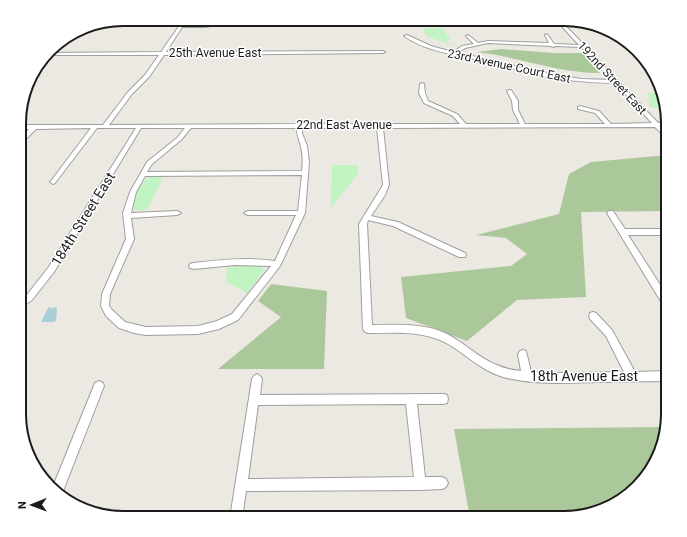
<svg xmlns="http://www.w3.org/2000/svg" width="687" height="537" viewBox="0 0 687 537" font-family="Roboto,sans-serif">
<rect width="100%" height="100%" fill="#ece8e2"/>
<!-- forest -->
<path fill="#abc89a" d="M501 49 554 53H582L600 73C558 73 519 57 477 52Z
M668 155V211L581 212 586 297 517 300 467 341 406 318 401 277 511 266 527 254 506 238 476 235 559 214 569 174 591 162Z
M271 284 327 291 324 369H218L281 317 258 301Z
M666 427 660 454 642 483 604 510 564 518H470L454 429Z"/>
<!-- park -->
<path fill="#c2f3c2" d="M423 28H443L450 39 447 42 457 47 426 36Z
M648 93H662L664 110 649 106Z
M332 165H358V174L331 208Z
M149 177H163L148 209 138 211 133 209C134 198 139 182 149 177Z
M242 266H261L264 271 247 293 226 282 227 267Z"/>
<!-- water -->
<path fill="#a6cfd6" d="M51 307V309L54 307 57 308 56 321 53 322H41L48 308Z"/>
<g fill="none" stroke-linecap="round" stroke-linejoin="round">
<defs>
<path id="minor" d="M184 19H188L184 25C211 25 238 19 265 19L204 27H182L166 52 383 51 385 52 383 53 164 55 149 77 132 94 109 125 298 124 300 123 302 124H460L453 116 424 103 419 93 420 84 422 83 424 84 425 93 428 101 457 114 466 124H520L513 110 512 101 507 91 509 90H511L518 101V110L525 124H605L595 113 578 109V107L580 106 599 111 611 124 652 123 615 83C584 83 554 79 523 72 516 70 508 66 500 64 470 57 429 54 404 36L407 35 431 46 453 52 462 46 474 44 466 36 468 35 478 43 488 41 549 43 545 35 547 34 554 44 579 45 555 19 581 22H562L658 123H668V127H661L668 134V139L666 138 655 127 383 128 389 185 385 195 371 216 398 222 465 253 466 255 465 257H459L393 226 368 220 367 224 372 325C397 325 422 323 445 333 464 342 478 358 497 365 505 369 513 370 521 371L518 354 520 351 523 350 526 351 531 372 565 373 624 372 606 336 590 319 589 316 590 313 593 312 596 313 612 330 635 372 668 371V381C644 381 621 382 598 382 567 383 534 385 503 377 482 371 467 355 448 344 424 330 395 333 368 333L365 332 363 329 359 224 383 185 377 128H302V133L307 146 309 162 305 213 280 266 238 320 219 329 198 334 146 335 134 333 119 328 106 316 101 306 102 294 126 239 123 213 130 192 147 162 177 138 185 128H141L54 272 32 300 19 309 20 301 26 296 48 268 136 128H97L55 183 53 184 50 182 51 181 91 128 36 129 22 143 20 144V139L29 129H20V125H103L128 92 145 75 159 55H46L48 53 161 52ZM488 43 551 46 553 47 555 46 581 47 612 80 581 79 546 73 524 69 502 62 457 53 465 48ZM191 128H297C296 135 300 140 301 147 303 155 303 163 302 171L147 172 152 164 181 140ZM302 175 298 211H248L244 213 248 215H296L275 261C247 257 220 260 193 263L190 264 189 266 190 268 193 269 235 265 271 266 232 314 217 321 198 326 146 327 125 322 112 310 109 306 110 294 134 239 131 218 177 215 181 213 177 211 131 213 136 192 145 176Z
M276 19H280L282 21 279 22Z
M323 19H327L328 20 326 21Z
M361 19H365V20L363 21Z
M511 19H515L516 20 514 21Z
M609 211H613L625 229H668V235H628L668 297V309L665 308 607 213Z
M257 374 260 376 262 379 260 395 443 394 447 395 448 399 447 403 443 404H417L425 477H442L446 479 448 483 446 487 442 489 420 490 246 491 242 518H230L252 379 254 376ZM406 404 414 477 248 479 258 405Z
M99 381 103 383 104 386 61 496 52 489 95 383Z"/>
</defs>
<!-- minor casing -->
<use href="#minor" stroke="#9f9f9f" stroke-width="2"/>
<!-- minor -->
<use href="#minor" fill="#fff" fill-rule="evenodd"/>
</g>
<g text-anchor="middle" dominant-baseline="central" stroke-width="3" stroke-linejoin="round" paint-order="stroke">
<!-- far-street labels -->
<g font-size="12" fill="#1b1b1b" stroke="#fff">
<text x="215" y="53">25th Avenue East</text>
<text transform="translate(509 66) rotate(12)">23rd Avenue Court East</text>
<text transform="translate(612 78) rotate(47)">192nd Street East</text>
<text x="344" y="125">22nd East Avenue</text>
</g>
<!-- street labels -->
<g font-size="14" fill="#1b1b1b" stroke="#fff">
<text transform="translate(83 219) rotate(-58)">184th Street East</text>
<text x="584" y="376">18th Avenue East</text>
</g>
</g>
<!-- crop -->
<path d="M0 0H687V537H0ZM123 26H564A97 97 0 0 1 661 123V414A97 97 0 0 1 564 511H123A97 97 0 0 1 26 414V123A97 97 0 0 1 123 26Z" fill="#fff" fill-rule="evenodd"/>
<path fill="none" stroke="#1b1b1b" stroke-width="2" d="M123 26H564A97 97 0 0 1 661 123V414A97 97 0 0 1 564 511H123A97 97 0 0 1 26 414V123A97 97 0 0 1 123 26Z"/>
<!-- north arrow -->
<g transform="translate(32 505) rotate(269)" stroke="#ffffff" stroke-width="3" paint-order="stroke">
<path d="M0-3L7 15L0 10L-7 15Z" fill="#1b1b1b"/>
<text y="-6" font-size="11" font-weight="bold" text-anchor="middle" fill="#1b1b1b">N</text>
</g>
</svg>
